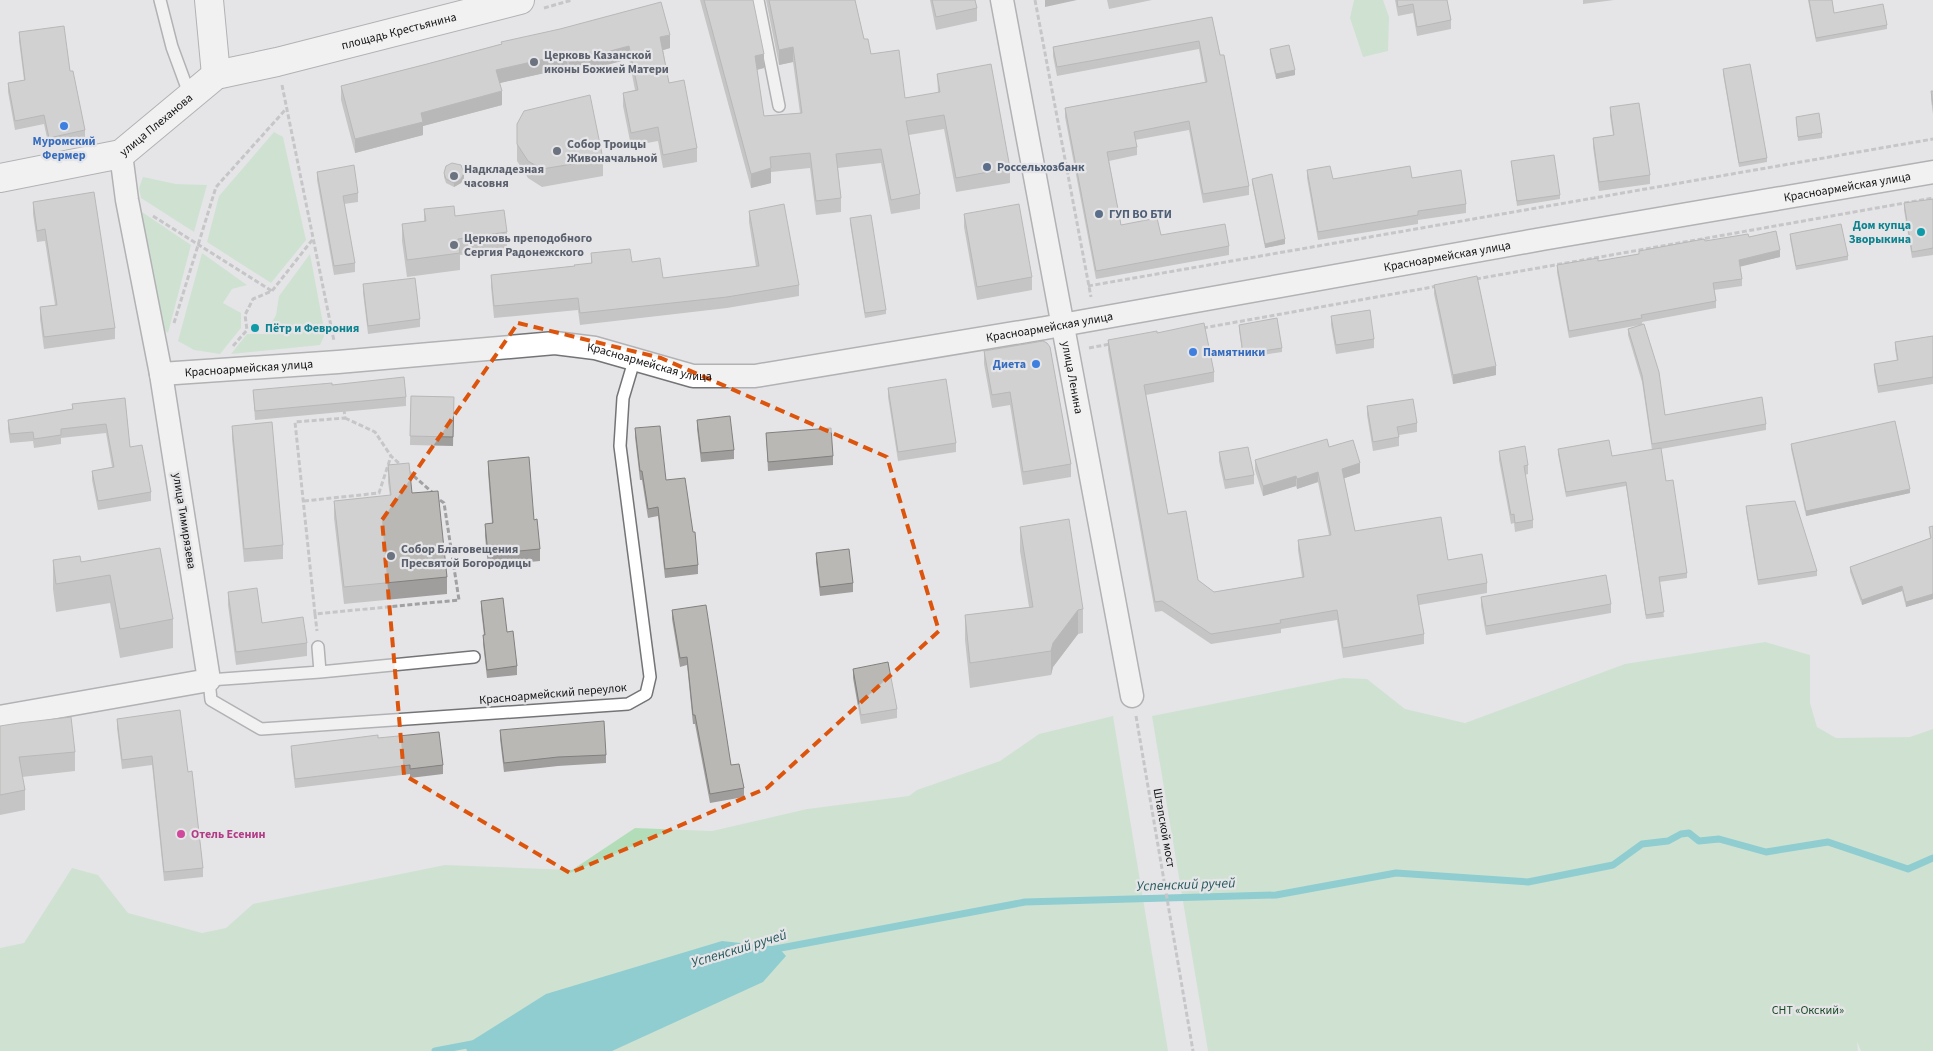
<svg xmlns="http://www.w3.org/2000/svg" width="1933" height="1051" viewBox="0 0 1933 1051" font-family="'Source Sans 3',sans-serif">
<rect width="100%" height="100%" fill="#e5e5e8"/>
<!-- green -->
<path fill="#b3ddb9" d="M1354 0H1383L1389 17 1388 51 1363 57 1350 18Z
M274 132 283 137 306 240 271 283 207 242 219 196Z
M143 177 176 184 207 185 194 232 141 198 139 188Z
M142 212 191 245 168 333 160 327Z
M202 253 247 285 232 289 223 303 241 313V328L220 354 194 350 178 341Z
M310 254 325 334 320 345 231 354 247 334H265L276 315 279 296Z
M1765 642 1810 655V703L1817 727 1836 738 1910 737 1933 729V1051H1861L1857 1042 1858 1051H1208L1152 716 1343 678 1367 679 1405 709 1465 723 1625 664Z
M1113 716 1168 1051H0V948L24 943 72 868 98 875 128 913 202 933 226 928 253 904 445 865 572 870 635 828 712 831 807 809 909 796 917 790 1000 761 1039 734Z"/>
<!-- water -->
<path fill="#28afb7" d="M722 941 778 947 786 956 763 982 612 1051H467L465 1045 546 994Z"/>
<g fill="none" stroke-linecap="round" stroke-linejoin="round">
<!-- stream -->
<path stroke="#28afb7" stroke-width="7" d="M770 950 1025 902 1276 895 1396 873 1528 882 1613 865 1642 844 1668 841 1681 834 1689 833 1699 841 1719 839 1766 852 1828 842 1908 869 1933 858
M435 1051 472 1044"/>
<defs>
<path id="lane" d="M160 0 172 47 190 96
M758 0 779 106
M318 647 320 672
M474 657 320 672 209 680 211 700 261 729 628 704 646 694 650 677 620 446 623 398 634 361"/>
<g id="street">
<path id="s1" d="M1002 0 1132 696"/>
<path id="s2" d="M161 374 338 362 555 343 595 348 693 376H755L1045 328 1542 239 1933 172"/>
<path d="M0 717 209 680 161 374 127 200 121 154"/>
</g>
<g id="secondary">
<path d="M209 0 216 75"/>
<path id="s3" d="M0 178 121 154 216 75 277 62 520 0"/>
</g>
</defs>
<!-- lane casing -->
<use href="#lane" stroke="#737476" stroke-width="14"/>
<!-- street casing -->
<use href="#street" stroke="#737476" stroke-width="25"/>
<!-- secondary casing -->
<use href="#secondary" stroke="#737476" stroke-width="30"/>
<!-- path -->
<path stroke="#a1a1a4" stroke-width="3" stroke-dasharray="5 2.5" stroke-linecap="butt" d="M1035 0 1091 297
M544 8 572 0
M282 85 334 341
M153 216 272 291
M1476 279 1933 198
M1088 286 1933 139
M174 323 216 187 286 109
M1203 328 1438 286
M233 346 247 330 245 315 253 299 272 291 313 239
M1089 348 1110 344
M344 409 345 418 295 422 315 614 459 600 444 503 437 498
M345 418 375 432 391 456 403 467
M408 471 433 493
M304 501 379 493 391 456
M315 614 317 631
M1136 716 1193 1051"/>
<!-- lane -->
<use href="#lane" stroke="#fff" stroke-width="11"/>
<!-- street -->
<use href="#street" stroke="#fff" stroke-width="22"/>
<!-- secondary -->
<use href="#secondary" stroke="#fff" stroke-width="28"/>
</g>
<!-- wall -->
<path fill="#a09e9c" d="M700 0H753L764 68 757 70 764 116 800 113 793 62 779 65 766 0H855L864 39 871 54 905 98 938 93 937 74 1010 168V183L956 192 944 129 909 135 920 194V209L891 214 881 163 838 168 841 198V212L816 215 810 168 771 172V183L751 188Z
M930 0H975L977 8V21L936 30Z
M1107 0H1152L1109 9Z
M1395 0H1447L1451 20V29L1417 36 1413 13 1398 16Z
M1583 0H1614L1583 4Z
M1808 0H1832L1834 13 1887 25V29L1816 42Z
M1212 17 1249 186V195L1203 203 1189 130 1135 140 1137 147V155L1109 161 1121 225 1161 235 1229 246V255L1096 279 1065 117V108L1205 82 1199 49 1057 76 1053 56V47Z
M19 32 70 71 85 130V139L49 147 44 124 15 130 8 92V83L24 80 19 41Z
M501 44 670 48 663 50 669 83 697 148V162L663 168 658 141 631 146 623 106V93L635 90 629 59 569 75 567 68 499 83 502 105 423 126V135L355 153 341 100V86L427 64Z
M1270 49 1295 75 1276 79 1270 54Z
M1723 69 1767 158V162L1739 167 1723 74Z
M1931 91H1933V114L1931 100Z
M1610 107 1650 175V184L1599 191 1593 147V138L1613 135 1610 116Z
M1796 117 1822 133V138L1798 141Z
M517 124 603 159V176L542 187 528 178 517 161Z
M1511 161 1560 195V199L1517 206Z
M1307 170 1333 179 1412 178 1466 204V213L1418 220V224L1318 240 1307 178Z
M317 172 358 193V202L344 204 355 263V272L334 275 317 180Z
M444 173 464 178 461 183 454 187 446 183 444 177Z
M1252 179 1285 244 1265 248 1252 183Z
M1933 199V255L1912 258 1904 210V203Z
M33 202 115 328V339L44 349 40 319V307L55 305 45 241 37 242 33 214Z
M424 209 455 216 507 232V249L460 255V270L407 277 402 241V224L424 221Z
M749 211 799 285V296L727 308 580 325 578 310 494 318 491 287V275L574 266 591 263V253L632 262 663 278 756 267 749 222Z
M964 214 1032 277V290L977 300 964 227Z
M850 218 886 310V314L865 318 850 223Z
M1790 234 1848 256V260L1796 270 1790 239Z
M1749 237 1780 257 1740 266 1742 279V286L1714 290 1716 301V308L1642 322 1665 415 1766 424V430L1661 449 1666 481 1687 573V578L1659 582 1664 617 1646 619 1626 486 1566 497 1558 454V449L1612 456 1652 450 1642 382 1628 335V329L1640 325 1569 338 1557 272V265L1598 261 1639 254V251L1705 241Z
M363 284 420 319V327L368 334 363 293Z
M1434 285 1496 375 1453 384 1434 294Z
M1331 316 1374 339V348L1336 354 1331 325Z
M1239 325 1282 348V352L1243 358 1239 329Z
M1933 336V384L1878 393 1874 371V364L1897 361 1895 349V342Z
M1108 340 1214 372V382L1146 395 1168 514 1198 580 1214 592 1302 577 1298 550V540L1329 535 1318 482 1297 489 1296 486 1263 496 1255 470V460L1329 447 1360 473 1344 478 1355 531 1448 560 1487 583V593L1419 605 1424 634V644L1343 658 1337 620 1281 629V633L1211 644 1162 611 1155 612 1108 350Z
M984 351 1071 464V477L1023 485 1010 405 992 408 984 364Z
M332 385 406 397V406L255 420 253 390Z
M888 388 956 443V452L898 461 888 397Z
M411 396 454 397 453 446 410 445Z
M125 398 130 447 151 492V501L98 510 92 480V471L112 467 106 433 61 438V444L34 448 33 441 10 443 8 429V420L72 409V404Z
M1367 406 1417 423V432L1399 435V446L1373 451 1367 415Z
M697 420 734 450V459L701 462 697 429Z
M232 426 283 545V559L244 562 232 439Z
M635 428 666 480 698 565V574L665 578 658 516 648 518 642 480H640L635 437Z
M766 433 833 456V465L768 471Z
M1791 444 1910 493 1806 516 1791 449Z
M1499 451 1528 465V474L1525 475 1533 520V528L1515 532 1514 523 1511 524 1499 460Z
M1219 452 1254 475V484L1225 489 1219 461Z
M488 461 534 520 540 549V561L488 566 485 536V524L492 523 488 472Z
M388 465 412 493 447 577V594L344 604 334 518V501L390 496 388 482Z
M1746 506 1817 571V576L1758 585 1746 511Z
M1933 526V599L1906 607 1902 591 1862 605 1850 572V567L1930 538 1929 527Z
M1020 527 1083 609V633L1078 634 1053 667 1051 675 970 688 965 640V615L1029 607 1020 551Z
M160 548 173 619V648L120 658 110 603 56 612 53 589V560L81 562Z
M816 553 853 583V592L820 596 816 562Z
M228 592 262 623 307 643V656L236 665 228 605Z
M1481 597 1611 604V613L1486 635 1481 606Z
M481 601 507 632 517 666V675L487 678 483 644V635H484L481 609Z
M672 610 731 765 744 788V797L710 803 695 724H693L687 665 680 667 672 619Z
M853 669 897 709V718L861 724 853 678Z
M117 719 188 772 203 868V877L164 881 152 765 122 769 117 728Z
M0 726 75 752V771L22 777 25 790V810L0 815Z
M500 730 606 755V763L558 766 504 772 500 739Z
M378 738 443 765V774L410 778V774L295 788 291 755V746Z"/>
<!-- shaded-wall -->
<path fill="#82817f" d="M1045 0H1077L1045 7Z
M670 35V48L660 51V37Z
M629 46V59L569 75V62Z
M793 47V62L779 65V50Z
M567 54V68L496 84V70Z
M764 54V68L755 70V56Z
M1295 70V75L1276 79V74Z
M502 91V105L423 126V135L355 153V139L421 113Z
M771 168V183L751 188V174Z
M464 173V178L461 183 454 187V183Z
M1285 239V244L1265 248V244Z
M1780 250V257L1739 267V260Z
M1496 366V375L1453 384V375Z
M1360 463V473L1342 479V469Z
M1318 472V482L1297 489V479Z
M1296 476V486L1263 496V486Z
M1910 489V493L1806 516V511Z
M1902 586V591L1862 605V600Z
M1933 594V599L1906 607V602Z
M1078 610V634L1053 667 1051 675V651L1053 643Z"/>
<!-- building -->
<path fill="#bab8b5" stroke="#82817f" d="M704 0H753L764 54 755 56 764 116 802 113 793 47 779 50 769 0H855L864 39H868L871 54 899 50 905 98 940 92 937 74 991 64 1010 168 956 178 944 115 906 121 920 194 891 200 881 149 836 154 841 198 816 201 810 153 770 157 771 168 751 174Z
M932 0H975L977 8 936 17Z
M1397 0H1447L1451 20 1417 27 1413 4 1398 7Z
M1809 0H1832L1834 13 1883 4 1887 25 1816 38Z
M661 2 670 35 660 37 669 83 684 80 697 148 663 155 658 127 631 133 623 93 638 90 629 46 569 62 567 54 496 70 502 91 421 113 423 122 355 139 341 86 427 64 502 44 501 42 560 29Z
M1212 17 1220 55H1224L1249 186 1203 194 1189 121 1134 132 1137 147 1107 152 1121 225 1157 218 1161 235 1225 224 1229 246 1096 271 1065 108 1207 82 1199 41 1057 67 1053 47Z
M64 26 70 71H73L85 130 49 138 44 115 15 121 8 83 25 80 19 32Z
M1289 45 1295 70 1276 74 1270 49Z
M1750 64 1767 158 1739 163 1723 69Z
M1931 91H1933V105Z
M590 95 603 159 542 169 528 161 517 144V124L524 111Z
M1639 103 1650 175 1599 182 1593 138 1614 135 1610 107Z
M1819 113 1822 133 1798 137 1796 117Z
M1554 155 1560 195 1517 201 1511 161Z
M452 163 461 165 464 173 461 179 454 183 446 179 444 173 446 166Z
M354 165 358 193 343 196 355 263 334 266 317 172Z
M1330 166 1333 179 1410 166 1412 178 1461 170 1466 204 1418 211V215L1318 232 1307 170Z
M1272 174 1285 239 1265 244 1252 179Z
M94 192 115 328 44 337 40 307 57 305 45 229 37 231 33 202Z
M1933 199V248L1912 252 1904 203Z
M784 204 799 285 727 297 580 313 578 298 494 306 491 275 575 266 574 265 592 263 591 253 630 249 632 262 660 258 663 278 759 266 749 211Z
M1019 204 1032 277 977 287 964 214Z
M454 206 455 216 504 210 507 232 458 239 460 253 407 260 402 224 426 221 424 209Z
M871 215 886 310 865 313 850 218Z
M1841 224 1848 256 1796 266 1790 234Z
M1776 231 1780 250 1739 260 1742 279 1713 283 1716 301 1641 315 1642 318 1569 331 1557 265 1598 258V261L1639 254V251L1704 239 1705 241 1748 234 1749 237Z
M1477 276 1496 366 1453 375 1434 285Z
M415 278 420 319 368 326 363 284Z
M1370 310 1374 339 1336 345 1331 316Z
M1277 318 1282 348 1243 354 1239 325Z
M1204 323 1214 372 1144 385 1168 514 1186 511 1198 580 1214 592 1304 577 1298 540 1331 535 1318 472 1297 479 1296 476 1263 486 1255 460 1327 439 1329 447 1353 440 1360 463 1342 469 1355 531 1441 517 1448 560 1482 554 1487 583 1417 595 1424 634 1343 648 1337 610 1280 620 1281 623 1211 634 1162 601 1155 602 1108 340 1157 331V333Z
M1644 324 1659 372 1665 415 1762 397 1766 424 1652 444 1642 375 1628 329Z
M1933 336V377L1878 386 1874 364 1898 360 1895 342Z
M1043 341 1047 343 1050 347 1071 464 1023 472 1010 392 992 395 984 351Z
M404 377 406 397 255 411 253 390 332 383V385Z
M946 379 956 443 898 452 888 388Z
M411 396 454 397 453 437 410 436Z
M125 398 130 447 142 445 151 492 98 501 92 471 114 467 106 424 61 429V435L34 439 33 432 10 434 8 420 73 409 72 404Z
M1413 399 1417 423 1397 427 1399 437 1373 442 1367 406Z
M730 416 734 450 701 453 697 420Z
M1895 421 1910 489 1806 511 1791 444Z
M272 422 283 545 244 549 232 426Z
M660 426 666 480 685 478 693 532H695L698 565 665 569 658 507 648 509 642 471H640L635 428Z
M831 428 833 456 768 462 766 433Z
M1609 440 1612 456 1661 448 1666 481 1673 480 1687 573 1659 577 1664 612 1646 615 1626 482 1566 492 1558 449Z
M1525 446 1528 465 1524 466 1533 520 1515 523 1514 514 1511 515 1499 451Z
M1248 447 1254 475 1225 480 1219 452Z
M529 457 534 520 537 519 540 549 488 554 485 524 493 523 488 461Z
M409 463 412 493 438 491 447 577 344 587 334 501 391 495 388 465Z
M1795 501 1817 571 1758 580 1746 506Z
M1069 519 1083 609 1078 610 1053 643 1051 651 970 663 965 615 1033 607 1020 527Z
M1933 526V594L1906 602 1902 586 1862 600 1850 567 1931 538 1929 527Z
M160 548 173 619 120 629 110 575 56 584 53 560 80 556 81 562Z
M849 549 853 583 820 587 816 553Z
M1606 575 1611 604 1486 626 1481 597Z
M257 588 262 623 303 617 307 643 236 652 228 592Z
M503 598 507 632 513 631 517 666 487 670 483 635H485L481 601Z
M706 605 731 765 739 764 744 788 710 794 695 715H693L687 657 680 658 672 610Z
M888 662 897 709 861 715 853 669Z
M180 710 188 772 192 771 203 868 164 872 152 756 122 760 117 719Z
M71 717 75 752 19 757 25 790 0 795V726L19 723Z
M604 721 606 755 558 757 504 763 500 730Z
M439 732 443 765 410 769V765L295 779 291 746 378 735V738Z"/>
<!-- marked area -->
<path d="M0 0H1933V1051H0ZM518 323 661 358 887 457 939 631 767 788 570 873 404 775 382 520Z" fill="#e5e5e8" fill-opacity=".55" fill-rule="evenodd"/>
<path fill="none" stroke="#dd550c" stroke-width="4" stroke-dasharray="10 6" stroke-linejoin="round" d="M518 323 661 358 887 457 939 631 767 788 570 873 404 775 382 520Z"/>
<!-- markers -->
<g fill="#6b7280" stroke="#e5e5e8" stroke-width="2">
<circle cx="534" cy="62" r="5"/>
<circle cx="557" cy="151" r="5"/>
<circle cx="454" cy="176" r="5"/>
<circle cx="454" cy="245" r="5"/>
<circle cx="391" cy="556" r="5"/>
</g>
<g fill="#3f7fe0" stroke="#e5e5e8" stroke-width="2">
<circle cx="64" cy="126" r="5"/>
<circle cx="1193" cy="352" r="5"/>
<circle cx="1036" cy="364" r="5"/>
</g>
<g fill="#5c6f8a" stroke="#e5e5e8" stroke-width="2">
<circle cx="987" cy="167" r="5"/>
<circle cx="1099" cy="214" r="5"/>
</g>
<g fill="#0f9aa8" stroke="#e5e5e8" stroke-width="2">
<circle cx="1921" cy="232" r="5"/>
<circle cx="255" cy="328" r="5"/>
</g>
<circle fill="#d1479c" stroke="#e5e5e8" stroke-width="2" cx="181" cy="834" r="5"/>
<g text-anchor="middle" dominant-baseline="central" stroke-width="4.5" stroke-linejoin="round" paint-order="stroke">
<!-- street labels -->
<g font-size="12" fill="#121213" stroke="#e5e5e8">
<text stroke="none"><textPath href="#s3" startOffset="435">площадь Крестьянина</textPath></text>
<text stroke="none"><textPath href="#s3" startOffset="169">улица Плеханова</textPath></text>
<text stroke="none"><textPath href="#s2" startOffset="1708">Красноармейская улица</textPath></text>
<text stroke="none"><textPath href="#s2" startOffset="1302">Красноармейская улица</textPath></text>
<text stroke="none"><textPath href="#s2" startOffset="898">Красноармейская улица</textPath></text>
<text stroke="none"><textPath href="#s2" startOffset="492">Красноармейская улица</textPath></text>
<text stroke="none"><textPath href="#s2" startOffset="88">Красноармейская улица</textPath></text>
<text stroke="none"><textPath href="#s1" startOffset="384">улица Ленина</textPath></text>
<text transform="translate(184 521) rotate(81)">улица Тимирязева</text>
<text transform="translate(553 694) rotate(-5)">Красноармейский переулок</text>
<text transform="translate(1164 828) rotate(80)">Штапской мост</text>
</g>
<!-- worship labels -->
<g font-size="12" font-weight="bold" fill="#5b616d" stroke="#e5e5e8" text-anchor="start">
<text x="544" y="55">Церковь Казанской<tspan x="544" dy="14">иконы Божией Матери</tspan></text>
<text x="567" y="144">Собор Троицы<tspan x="567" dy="14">Живоначальной</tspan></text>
<text x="464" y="169">Надкладезная<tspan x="464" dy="14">часовня</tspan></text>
<text x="464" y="238">Церковь преподобного<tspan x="464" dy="14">Сергия Радонежского</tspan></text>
<text x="401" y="549">Собор Благовещения<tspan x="401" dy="14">Пресвятой Богородицы</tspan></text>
</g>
<!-- shop labels -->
<g font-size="12" font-weight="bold" fill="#366cbe" stroke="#e5e5e8">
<text x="64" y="141">Муромский<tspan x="64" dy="14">Фермер</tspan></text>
<text x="1203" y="352" text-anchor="start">Памятники</text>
<text x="1026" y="364" text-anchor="end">Диета</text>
</g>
<!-- service labels -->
<g font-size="12" font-weight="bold" fill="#4e5e75" stroke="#e5e5e8" text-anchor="start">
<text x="997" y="167">Россельхозбанк</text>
<text x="1109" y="214">ГУП ВО БТИ</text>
</g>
<!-- culture labels -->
<g font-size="12" font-weight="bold" fill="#0d838f" stroke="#e5e5e8" text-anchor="end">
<text x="1911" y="225">Дом купца<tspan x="1911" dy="14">Зворыкина</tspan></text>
<text x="265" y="328" text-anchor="start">Пётр и Феврония</text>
</g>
<!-- hotel labels -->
<g font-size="12" font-weight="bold" fill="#b23c85" stroke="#e5e5e8" text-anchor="start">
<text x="191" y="834">Отель Есенин</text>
</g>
<!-- park labels -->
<g font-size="12" fill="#194b25" stroke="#e5e5e8">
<text x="1808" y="1010">СНТ «Окский»</text>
</g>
<!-- water labels -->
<g font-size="14" font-style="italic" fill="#265a5d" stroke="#e5e5e8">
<text transform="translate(1186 885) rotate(-2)">Успенский ручей</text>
<text transform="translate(739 949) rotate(-17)">Успенский ручей</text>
</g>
</g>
</svg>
